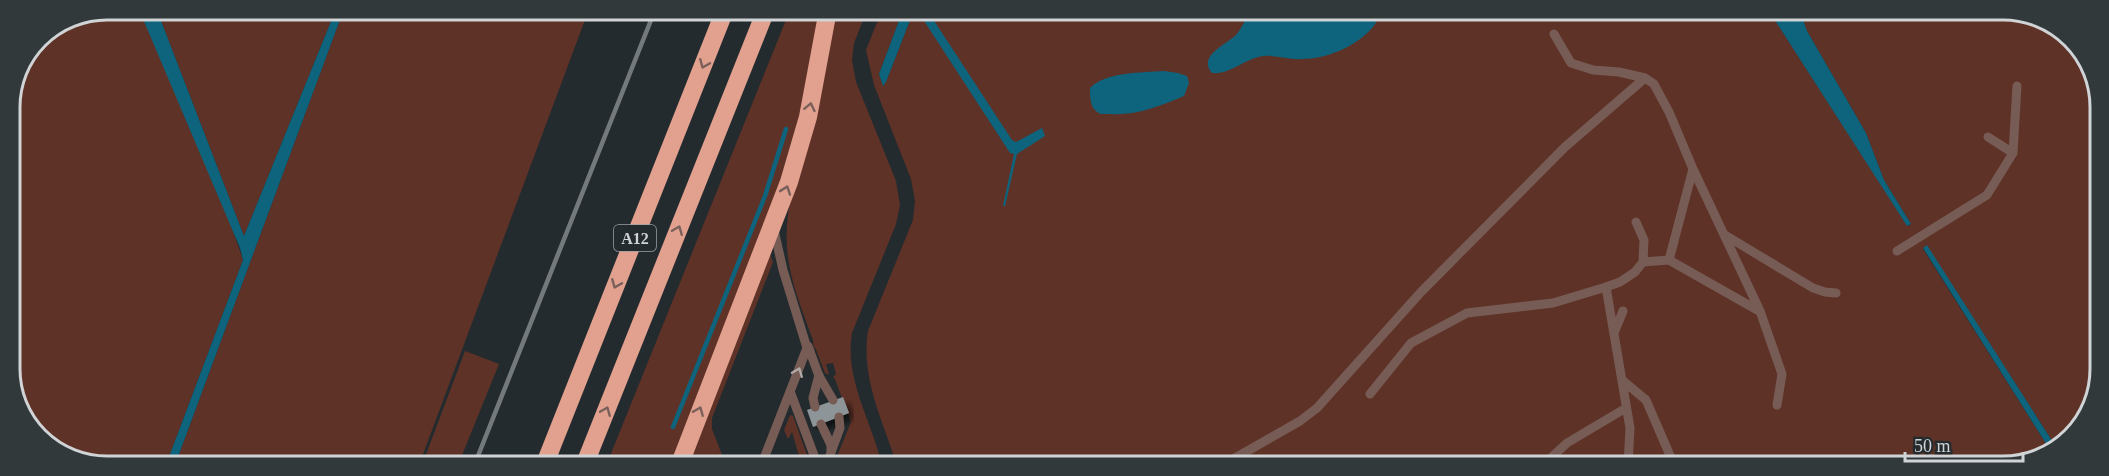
<svg xmlns="http://www.w3.org/2000/svg" width="2109" height="476" viewBox="0 0 2109 476" font-family="'Times New Roman',serif">
<defs>
<filter id="shadow"><feDropShadow dx="5.5" dy="5.5" stdDeviation="3" flood-color="#0009"/></filter>
</defs>
<rect width="100%" height="100%" fill="#242b2e"/>
<!-- green -->
<path fill="#5f3227" d="M107 9H336L244 236 158 13 243 260 166 465H88L38 439 11 389 9 101 38 37Z
M344 9H589L419 465H175Z
M790 10H822L791 158 673 457 665 466H606Z
M834 10H867L854 43 852 60 856 82 896 181 900 205 896 224 852 333C844 379 872 421 882 466H833L851 422 835 379 833 377 836 374 833 363 826 364 829 375 825 373 815 347 814 351 813 340C794 288 780 257 790 201Z
M882 10H903L879 74 883 86 886 82 914 10 1769 11 1908 226 1911 224 1884 180 1866 133 1807 31 1800 11H2021L2071 37 2098 87V388L2067 442 2056 447 1927 246 1923 249 2050 450 2008 467 895 466V459C881 417 861 376 868 331L913 220 915 201 911 179 874 85 866 50Z
M769 251 773 262 712 418V429L722 455 718 457 721 466H685Z
M465 351 499 364 458 465H422Z
M790 415 793 416 811 466H802L792 432 788 439 784 430Z"/>
<!-- water -->
<path fill="#0e647c" d="M336 9H344L175 465H166L243 260 240 248 143 19 158 13 244 236Z
M903 10H914L886 82 883 86 879 74Z
M917 10H927L1012 140 1016 142 1042 128 1045 136 1017 154 1005 206H1003L1014 154 1010 153Z
M1251 10H1335L1352 14 1357 10H1382C1379 15 1377 22 1373 27 1357 46 1327 59 1302 59 1290 60 1277 55 1265 56 1246 57 1231 75 1212 73 1197 56 1227 44 1236 35 1242 28 1246 18 1251 10Z
M1769 11H1800L1807 31 1866 133 1884 180 1911 224 1907 226Z
M1164 71 1178 73 1187 76 1189 83 1184 96C1160 106 1136 116 1109 114 1105 114 1099 115 1096 111 1090 106 1090 96 1090 88 1107 71 1142 73 1164 71Z
M1927 245 2056 447 2050 450 1923 248Z"/>
<g fill="none" stroke-linecap="round" stroke-linejoin="round">
<!-- stream -->
<path stroke="#0e647c" stroke-width="4.5" d="M673 427 765 196 786 129"/>
</g>
<!-- building -->
<path fill="#8d9598" filter="url(#shadow)" d="M843 397 849 413 813 427 807 410Z"/>
<g fill="none" stroke-linecap="round" stroke-linejoin="round">
<!-- lane -->
<path stroke="#775c55" stroke-width="9" d="M1554 34 1571 63 1593 70 1619 72 1645 78 1654 84 1669 112 1693 169 1760 311 1782 374 1777 405
M1988 137 2013 153
M1725 235 1813 288 1825 292 1836 293
M1897 251 1987 195 2013 153 2017 86
M1669 260 1693 169
M1643 262 1669 260 1759 311
M1606 287 1630 428 1628 466
M1614 333 1623 311
M808 346 819 376 833 400
M1622 380 1646 400 1675 467
M790 391 818 466
M1370 394 1411 343 1467 313 1553 303 1606 287 1620 282 1635 272 1643 262 1644 240 1636 222
M815 407 813 398 819 375
M821 424 831 445V452
M761 466 807 348 783 270 774 230
M826 466 840 428 839 417
M1221 466 1300 421 1317 408 1421 292 1565 147 1645 78
M1542 466 1567 443 1626 408"/>
<!-- highway -->
<path stroke="#e2a08f" stroke-width="18" d="M544 466 725 10
M584 466 766 10
M679 466 789 182 808 117 828 10"/>
<!-- rail -->
<path stroke="#747a7c" stroke-width="4.5" d="M474 466 655 10"/>
</g>
<!-- one-way arrows -->
<defs><path id="oneway-chevron" d="M-2-3.5L2.5 0L-2 3.5" fill="none" stroke-width="1.6" stroke-linecap="round" stroke-linejoin="round" transform="scale(1.5)"/></defs>
<g stroke="#79605a">
<use href="#oneway-chevron" transform="translate(704 64) rotate(112)"/>
<use href="#oneway-chevron" transform="translate(810 107) rotate(-78)"/>
<use href="#oneway-chevron" transform="translate(786 190) rotate(-71)"/>
<use href="#oneway-chevron" transform="translate(678 230) rotate(-68)"/>
<use href="#oneway-chevron" transform="translate(616 284) rotate(112)"/>
<use href="#oneway-chevron" transform="translate(606 411) rotate(-68)"/>
<use href="#oneway-chevron" transform="translate(699 411) rotate(-68)"/>
</g>
<use stroke="#b1aaa9" href="#oneway-chevron" transform="translate(798 372) rotate(-68)"/>
<g text-anchor="middle" dominant-baseline="central" stroke-width="6" stroke-linejoin="round" paint-order="stroke">
<!-- shield labels -->
<rect fill="#242b2e" stroke="#9ca1a4" stroke-width="1.5" x="614" y="225" width="42" height="26" rx="4.5"/>
<g font-size="16" font-weight="bold" fill="#d0d4d6">
<text x="635" y="238">A12</text>
</g>
</g>
<!-- crop -->
<path d="M0 0H2109V476H0ZM107 20H2003A87 87 0 0 1 2090 107V369A87 87 0 0 1 2003 456H107A87 87 0 0 1 20 369V107A87 87 0 0 1 107 20Z" fill="#32393b" fill-rule="evenodd"/>
<path fill="none" stroke="#d0d4d6" stroke-width="3" d="M107 20H2003A87 87 0 0 1 2090 107V369A87 87 0 0 1 2003 456H107A87 87 0 0 1 20 369V107A87 87 0 0 1 107 20Z"/>
<!-- scale -->
<path d="M1905 452v9h118v-9" fill="none" stroke="#d0d4d6" stroke-width="3"/>
<text x="1914" y="452" font-size="18" fill="#d0d4d6" stroke="#242b2e" stroke-width="4.5" paint-order="stroke">50 m</text>
</svg>
